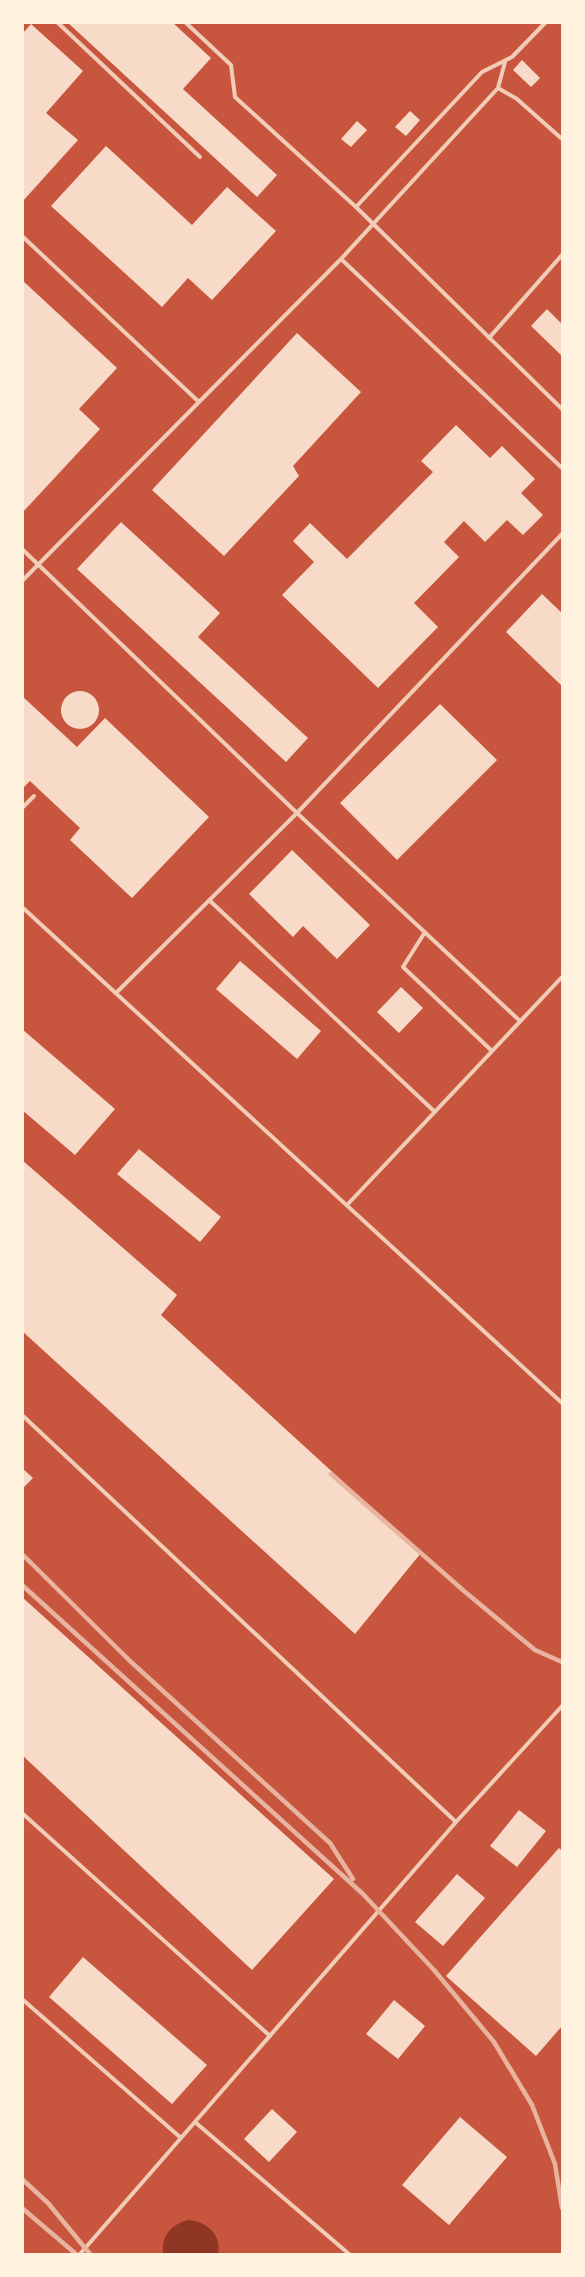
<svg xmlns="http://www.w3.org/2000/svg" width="585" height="2277" viewBox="0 0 585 2277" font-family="'PT Sans',sans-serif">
<rect width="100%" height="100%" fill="#c8553d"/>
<!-- water -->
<path fill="#8f3625" d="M189 2220C207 2222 222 2235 218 2254H163C161 2236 171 2224 189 2220Z"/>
<!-- building -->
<path fill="#f7dbc8" d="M67 22H172L211 58 183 89 277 175 257 197Z
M31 24 83 71 46 113 78 140 22 202V34Z
M522 60 540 78 531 87 513 70Z
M410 111 420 120 406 136 395 127Z
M357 121 367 130 351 147 341 139Z
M106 146 192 225 227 187 276 231 212 300 188 278 162 307 51 206Z
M22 280 117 368 79 409 100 429 22 513Z
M547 309 562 324V356L531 326Z
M297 333 361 392 293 466 299 476 224 556 152 490Z
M456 425 490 458 502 446 535 479 521 493 543 515 523 535 507 520 485 542 464 521 444 542 459 557 414 603 438 627 378 688 282 595 314 562 293 541 310 523 347 559 433 472 421 461Z
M121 522 220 613 198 637 308 738 286 762 77 569Z
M542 594 562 613V686L506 632Z
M61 710a19 19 0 1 1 38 0a19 19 0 1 1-38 0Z
M22 696 77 747 105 718 209 817 132 898 70 840 80 828 30 781 22 789Z
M440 704 497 760 397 860 340 803Z
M292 850 370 925 337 959 303 926 293 937 249 894Z
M240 961 321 1031 297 1059 216 989Z
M401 987 423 1008 399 1033 377 1012Z
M22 1029 115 1109 75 1155 22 1110Z
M139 1149 221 1217 200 1242 117 1174Z
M22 1160 177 1295 161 1315 421 1553 355 1634 22 1331Z
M22 1468 33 1478 22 1489Z
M22 1597 334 1879 252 1970 22 1755Z
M519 1810 546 1831 517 1867 490 1846Z
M559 1848 562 1851V2026L536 2056 446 1976Z
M457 1874 485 1898 443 1946 415 1922Z
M83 1957 207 2065 172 2104 49 1997Z
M394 2000 425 2026 398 2059 366 2034Z
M272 2109 297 2132 269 2162 244 2139Z
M460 2117 507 2157 449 2225 402 2185Z"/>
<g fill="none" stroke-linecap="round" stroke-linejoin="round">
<!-- service -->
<path stroke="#f1ccb7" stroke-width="4" d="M57 22 200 157
M185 22 231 65 235 97 356 207 562 409
M505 62 498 88 341 259 562 468
M498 88 517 99 562 139
M356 207 482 72 512 57 546 22
M22 236 199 402 22 581
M489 338 562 255
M199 402 341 259
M22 549 297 813 562 534
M22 808 34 796
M209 900 435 1112
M22 907 562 1403
M425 932 403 967 492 1051
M116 993 297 813 520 1021
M347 1205 562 977
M22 1415 456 1822
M22 1813 270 2036
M22 1999 181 2138
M195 2122 349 2254
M80 2254 456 1822 562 1706"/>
<!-- rail -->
<path stroke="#e9b49f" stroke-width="4.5" d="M331 1474 464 1591 535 1650 562 1662
M22 1554 130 1661 330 1843 353 1879
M22 1585 363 1894 434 1970 494 2042 532 2105 555 2164 562 2208
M22 2179 48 2203 90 2254
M22 2208 76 2254"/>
</g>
<!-- border -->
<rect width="585" height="2277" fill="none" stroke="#fff3e0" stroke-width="48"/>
</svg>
